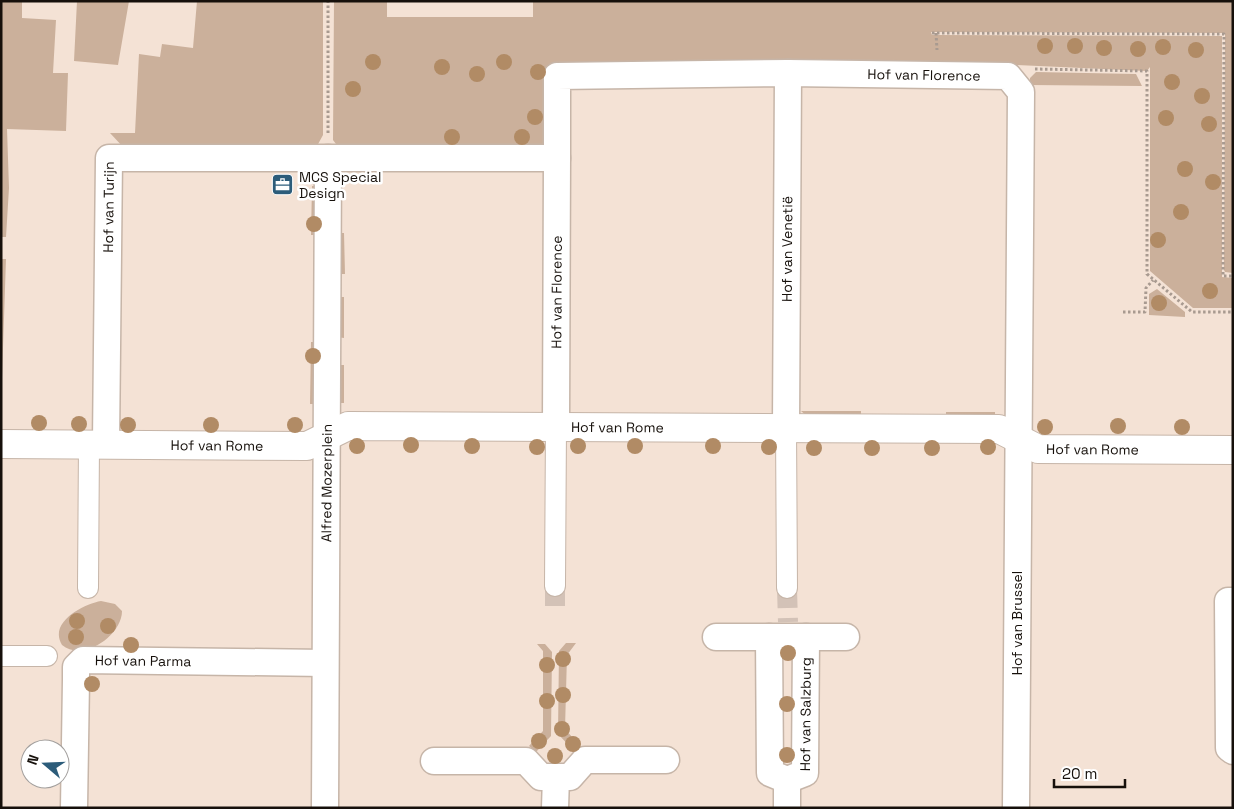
<svg xmlns="http://www.w3.org/2000/svg" width="1234" height="809" font-family="'Space Grotesk',sans-serif">
<style>
.green{fill:#cbb09b}
.lines{fill:none;stroke-linecap:round;stroke-linejoin:round}
.pedestrian-tunnel{stroke:#d3c2b7;stroke-width:20;stroke-dasharray:20 10;stroke-linecap:butt}
.pedestrian-casing{stroke:#c6b5a8;stroke-width:22}
.minor-casing{stroke:#c6b5a8;stroke-width:29}
.tertiary-casing{stroke:#c6b5a8;stroke-width:30}
.path{stroke:#a89a90;stroke-width:3;stroke-dasharray:2.5 2.5;stroke-linecap:butt}
.pedestrian{stroke:#fff;stroke-width:20}
.minor{stroke:#fff;stroke-width:26}
.tertiary{stroke:#fff;stroke-width:28}
.tree{fill:#b18b65}
.labels{text-anchor:middle;dominant-baseline:central;stroke-width:5;stroke-linejoin:round;paint-order:stroke}
.street-label{font-size:14px;fill:#16100b;stroke:#fff}
.poi-label{font-size:14px;fill:#16100b;stroke:#fff;text-anchor:start}
</style>
<rect width="100%" height="100%" fill="#f4e2d5"/>
<path class="green" d="M1 1H22V18L56 20 53 73H68L66 131 7 129 9 188 6 237H1Z
M77 1H129L118 65 74 61Z
M197 1H323V135L317 146 124 148 110 133H135L139 54 160 57 162 44 193 48Z
M334 1H387V17H533V1H1233V273L1225 272 1224 270 1225 33 931 32 932 35 1222 36V277L1233 278V308H1193L1150 271V67L1147 71 1017 65 550 64 548 132 544 143 537 148H339L333 140Z
M1036 72 1136 74 1142 86 1030 85V78Z
M312 186H318V235H311Z
M338 233H344L345 274H338Z
M1 259H6L1 407Z
M1157 289 1185 312V317L1149 315V294Z
M338 297H344V338L337 337Z
M311 342H317L316 404H310Z
M337 365H344V403H337Z
M801 411H861V418L808 417Z
M946 412H995V418H946Z
M101 601 115 604 122 611C122 636 83 662 62 645 48 622 84 604 101 601Z
M566 643H576L567 655 565 729 580 746 575 752 558 734 559 651Z
M537 644H545L552 652 551 736 536 752 529 746 543 731V651Z"/>
<g class="lines">
<path class="pedestrian-tunnel" d="M555 586V609
M787 588 788 622"/>
<defs>
<path id="pedestrian" d="M786 427 787 588
M555 586 556 426
M88 588 89 443
M1 656H47"/>
<g id="minor">
<path id="s1" d="M556 426 557 158"/>
<path id="s2" d="M786 427 788 73"/>
<path id="s3" d="M106 443 109 158H557V76L788 73 1008 76 1021 92 1016 808"/>
<path d="M1233 601H1228L1229 748 1233 751"/>
<path d="M716 637H846"/>
<path d="M769 637 770 773 787 780V808"/>
<path d="M434 761H526L541 777H570L585 760H666"/>
<path id="s4" d="M787 780 805 773 806 637"/>
<path id="s5" d="M74 808 76 680V667L83 660 325 663"/>
<path id="s6" d="M325 808 328 158"/>
<path d="M555 808 556 777"/>
</g>
<g id="tertiary">
<path id="s7" d="M1 444 307 446 348 426 999 429 1038 449 1233 450"/>
</g>
</defs>
<use href="#pedestrian" class="pedestrian-casing"/>
<use href="#minor" class="minor-casing"/>
<use href="#tertiary" class="tertiary-casing"/>
<path class="path" d="M932 33 1224 34 1223 276H1233
M936 33 937 50
M1035 69 1147 71V274L1192 312H1233
M328 133V1
M1123 312H1145L1146 288 1153 280"/>
<use href="#pedestrian" class="pedestrian"/>
<use href="#minor" class="minor"/>
<use href="#tertiary" class="tertiary"/>
</g>
<g class="tree">
<circle cx="1045" cy="46" r="8"/>
<circle cx="1075" cy="46" r="8"/>
<circle cx="1163" cy="47" r="8"/>
<circle cx="1104" cy="48" r="8"/>
<circle cx="1138" cy="49" r="8"/>
<circle cx="1196" cy="50" r="8"/>
<circle cx="373" cy="62" r="8"/>
<circle cx="504" cy="62" r="8"/>
<circle cx="442" cy="67" r="8"/>
<circle cx="538" cy="72" r="8"/>
<circle cx="477" cy="74" r="8"/>
<circle cx="1172" cy="82" r="8"/>
<circle cx="353" cy="89" r="8"/>
<circle cx="1202" cy="96" r="8"/>
<circle cx="535" cy="117" r="8"/>
<circle cx="1166" cy="118" r="8"/>
<circle cx="1209" cy="124" r="8"/>
<circle cx="452" cy="137" r="8"/>
<circle cx="522" cy="137" r="8"/>
<circle cx="1185" cy="169" r="8"/>
<circle cx="1213" cy="182" r="8"/>
<circle cx="1181" cy="212" r="8"/>
<circle cx="314" cy="224" r="8"/>
<circle cx="1158" cy="240" r="8"/>
<circle cx="1210" cy="291" r="8"/>
<circle cx="1159" cy="303" r="8"/>
<circle cx="313" cy="356" r="8"/>
<circle cx="39" cy="423" r="8"/>
<circle cx="79" cy="424" r="8"/>
<circle cx="128" cy="425" r="8"/>
<circle cx="211" cy="425" r="8"/>
<circle cx="295" cy="425" r="8"/>
<circle cx="1118" cy="426" r="8"/>
<circle cx="1045" cy="427" r="8"/>
<circle cx="1182" cy="427" r="8"/>
<circle cx="411" cy="445" r="8"/>
<circle cx="357" cy="446" r="8"/>
<circle cx="472" cy="446" r="8"/>
<circle cx="578" cy="446" r="8"/>
<circle cx="635" cy="446" r="8"/>
<circle cx="713" cy="446" r="8"/>
<circle cx="537" cy="447" r="8"/>
<circle cx="769" cy="447" r="8"/>
<circle cx="988" cy="447" r="8"/>
<circle cx="814" cy="448" r="8"/>
<circle cx="872" cy="448" r="8"/>
<circle cx="932" cy="448" r="8"/>
<circle cx="77" cy="621" r="8"/>
<circle cx="108" cy="626" r="8"/>
<circle cx="76" cy="637" r="8"/>
<circle cx="131" cy="645" r="8"/>
<circle cx="788" cy="653" r="8"/>
<circle cx="563" cy="659" r="8"/>
<circle cx="547" cy="665" r="8"/>
<circle cx="92" cy="684" r="8"/>
<circle cx="563" cy="695" r="8"/>
<circle cx="547" cy="701" r="8"/>
<circle cx="787" cy="704" r="8"/>
<circle cx="562" cy="729" r="8"/>
<circle cx="539" cy="741" r="8"/>
<circle cx="573" cy="744" r="8"/>
<circle cx="787" cy="755" r="8"/>
<circle cx="555" cy="756" r="8"/>
</g>
<defs>
<symbol id="office-square" viewBox="-11 -11 22 22"><rect x="-9" y="-9" width="18" height="18" rx="4" fill="#2c5c7a" stroke="#fff"/><path d="M-6-3h4V-5.5h4V-3h4V5H-6ZM-1-4.5V-3h2v-1.5ZM-6 0V1H6V0Z" fill="#fff"/></symbol>
</defs>
<g fill-rule="evenodd">
<use href="#office-square" x="270" y="172" width="25" height="25"/>
</g>
<g class="labels">
<g class="street-label">
<text stroke="none"><textPath href="#s3" startOffset="1182">Hof van Florence</textPath></text>
<text stroke="none"><textPath href="#s3" startOffset="236">Hof van Turijn</textPath></text>
<text stroke="none"><textPath href="#s2" startOffset="178">Hof van Venetië</textPath></text>
<text stroke="none"><textPath href="#s1" startOffset="134">Hof van Florence</textPath></text>
<text stroke="none"><textPath href="#s7" startOffset="621">Hof van Rome</textPath></text>
<text stroke="none"><textPath href="#s7" startOffset="216">Hof van Rome</textPath></text>
<text stroke="none"><textPath href="#s7" startOffset="1101">Hof van Rome</textPath></text>
<text stroke="none"><textPath href="#s6" startOffset="325">Alfred Mozerplein</textPath></text>
<text transform="translate(1017 623) rotate(-90)">Hof van Brussel</text>
<text stroke="none"><textPath href="#s5" startOffset="211">Hof van Parma</textPath></text>
<text stroke="none"><textPath href="#s4" startOffset="78">Hof van Salzburg</textPath></text>
</g>
<g class="poi-label">
<text x="299" y="177">MCS Special<tspan x="299" dy="16">Design</tspan></text>
</g>
</g>
<rect width="1234" height="809" fill="none" stroke="#16100b" stroke-width="5"/>
<g transform="translate(45 764) rotate(289)"><circle r="24" fill="#ffffff" stroke="#a29f9d"/>
<path d="M0-4L9 19L0 12L-9 19Z" fill="#2c5c7a"/>
<text y="-8" font-size="14" font-weight="bold" text-anchor="middle" fill="#16100b">N</text>
</g>
<path d="M1054 779v8h71v-8" fill="none" stroke="#16100b" stroke-width="2.5"/>
<text x="1062" y="779" font-size="15" fill="#16100b" stroke="#ffffff" stroke-width="4" paint-order="stroke">20 m</text>
</svg>
